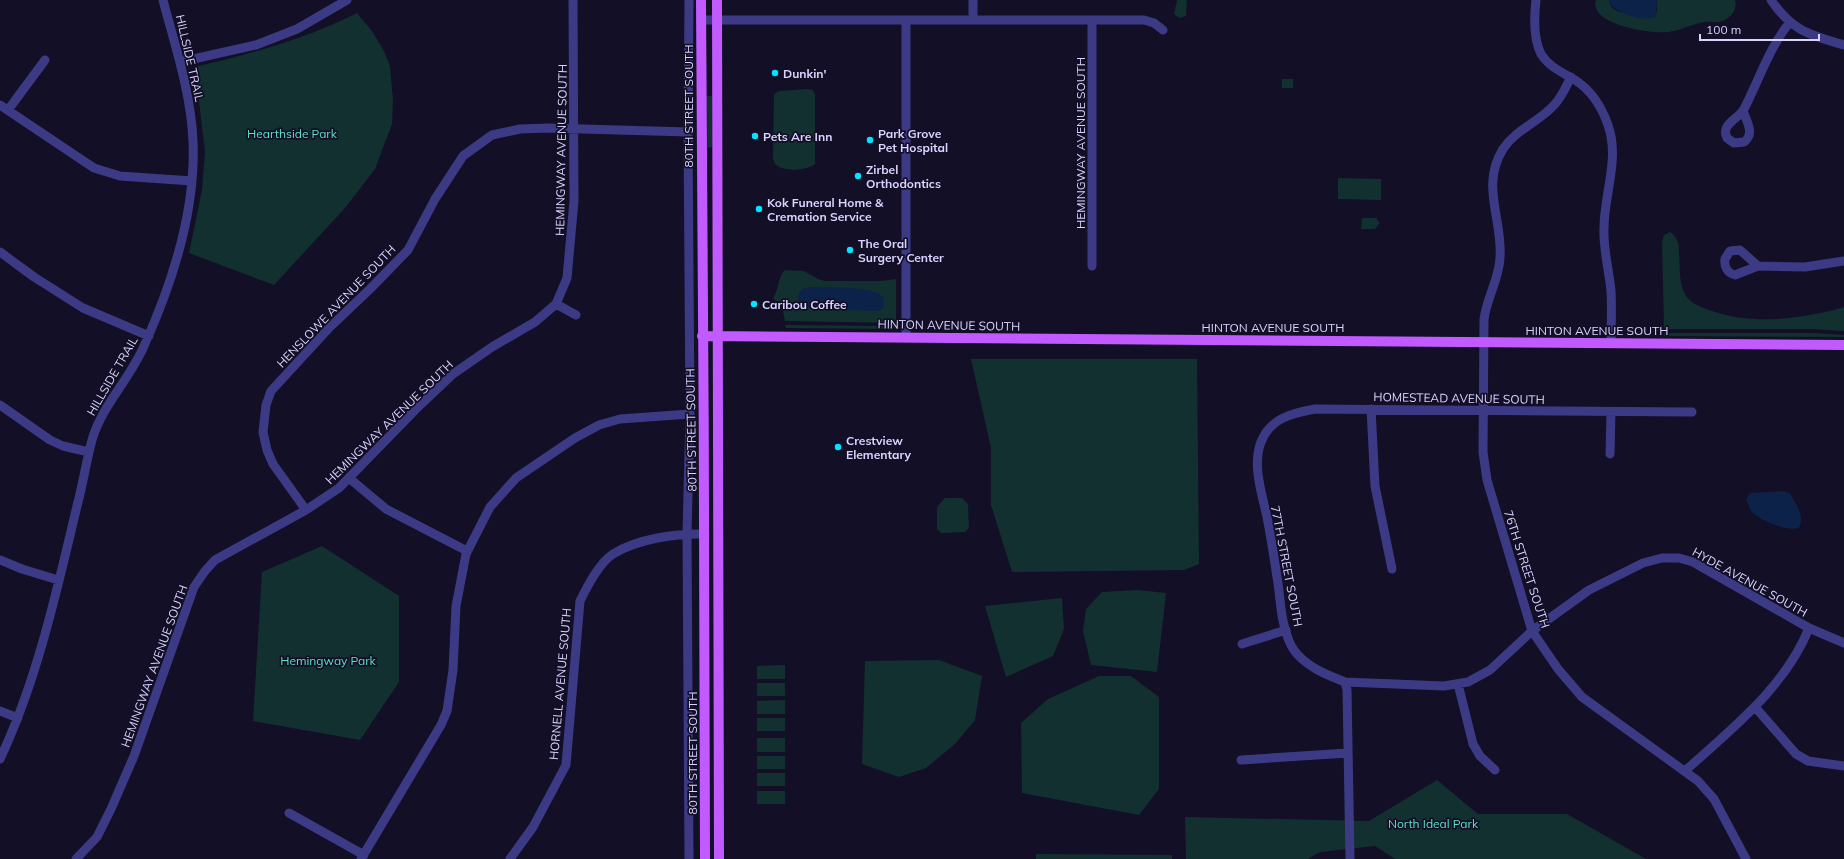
<svg xmlns="http://www.w3.org/2000/svg" width="1844" height="859" font-family="Mulish,sans-serif">
<style>
.green{fill:#12302f}
.water{fill:#0c2248}
.lines{fill:none;stroke-linecap:round;stroke-linejoin:round}
.minor{stroke:#3d3a85;stroke-width:9}
.major{stroke:#c25bff;stroke-width:10}
.poi-dot{fill:#00e5ff;stroke:#130f26;stroke-width:1.5}
.labels{text-anchor:middle;dominant-baseline:central;stroke-width:3.5;stroke-linejoin:round;paint-order:stroke}
.street-label{font-size:12px;fill:#d9d4ff;stroke:#130f26}
.poi-label{font-size:12px;font-weight:bold;fill:#d9d4ff;stroke:#130f26;text-anchor:start}
.park-label{font-size:12px;fill:#5fe0c0;stroke:#130f26}
</style>
<rect width="100%" height="100%" fill="#130f26"/>
<path class="green" d="M1177 0H1187L1186 16 1180 18 1174 14Z
M1596 0H1609C1611 19 1644 13 1657 12V0H1735C1738 10 1730 20 1719 22 1714 23 1709 21 1704 22 1692 24 1681 30 1669 32 1652 34 1588 25 1596 0Z
M357 13 372 31 384 51 390 66 393 100 392 124 375 169 345 208 274 285 189 253 202 190 205 152 195 67C250 54 306 39 357 13Z
M1282 79H1293V88H1282Z
M808 89 813 90 815 95V164C807 171 782 172 775 164L773 158 774 94 779 91Z
M706 96H712V147L707 148Z
M1338 178 1381 179V200L1338 199Z
M1362 218H1377V220L1380 223 1375 229H1361Z
M1670 232 1674 235 1678 242C1681 258 1677 282 1686 296 1692 304 1701 307 1709 310 1751 326 1802 319 1844 307V331L1812 329H1664L1662 242 1664 235Z
M785 270 804 271 818 279 825 281H881L896 279V323L785 321 783 311 773 298C779 289 778 276 785 270Z
M785 325 883 326 897 327 892 329 786 328Z
M1664 333H1812L1844 335V337L1664 336Z
M971 359H1197L1199 564 1184 570 1012 572 991 505V448Z
M945 498H962L968 504 969 528 965 532 941 533 937 529V507Z
M322 546 399 596V682L360 740 253 721 262 572Z
M1137 590 1166 593 1157 672 1091 665 1083 631 1086 609 1102 592Z
M1062 598 1064 629 1053 656 1006 677 985 606Z
M939 660 982 676 975 720 955 744 926 768 899 777 862 764 865 661Z
M785 665V679H757V666Z
M1099 676H1131L1159 697V789L1139 815 1022 793 1021 723 1048 699Z
M757 683H785V696H757Z
M785 700V714H757V701Z
M757 718H785V731H757Z
M757 738H785V752H757Z
M757 756H785V769H757Z
M757 773H785V786H757Z
M1437 780 1478 814H1567L1646 859H1395L1375 846 1320 852 1308 859H1186L1185 817 1369 821Z
M757 791H785V804H757Z
M1036 854 1172 855V859H1036Z"/>
<path class="water" d="M1609 0H1657L1656 16C1647 24 1610 12 1609 0Z
M809 287C823 287 875 286 883 297L884 307 881 310 876 311 803 308C797 303 796 295 802 289Z
M1784 491 1790 493C1796 505 1805 515 1799 528 1788 532 1758 520 1751 511 1749 507 1748 503 1746 499L1750 493Z"/>
<g class="lines">
<path class="minor" d="M973 0V20
M1536 0C1534 17 1533 38 1541 54 1549 67 1562 72 1575 80 1591 90 1602 108 1608 125 1620 159 1604 194 1604 228 1603 249 1609 270 1611 291 1612 308 1611 326 1611 343
M1771 0C1792 31 1810 35 1844 45
M701 20H1144L1154 23 1163 30
M906 20V337
M1092 20V266
M180 62 256 45 297 29 347 0
M1571 77C1565 89 1559 102 1549 110 1534 124 1515 131 1503 149 1480 186 1503 219 1500 258 1499 280 1486 299 1484 320L1483 452 1487 480 1532 631 1558 669 1582 697 1698 781 1714 799 1746 859
M0 105 94 168 120 176 192 181
M8 110 45 60
M1743 111C1747 122 1755 134 1744 142L1734 143 1727 138C1720 124 1739 119 1744 109 1759 80 1769 48 1790 22
M0 252 34 277 83 308 149 336
M1758 266 1740 250 1730 251 1725 259C1724 266 1727 273 1735 275L1758 266 1805 267 1844 261
M556 304 576 315
M0 405 50 440 63 446 89 452
M1371 409 1375 486 1392 569
M1610 454 1611 412
M349 478 386 509 467 551
M306 510 273 464 267 450 263 432 266 405 271 391 330 327 370 289 408 250 435 199 463 156 492 135 520 129 548 128 688 132
M0 560 22 569 58 580
M1242 644 1286 630
M1345 682 1444 686 1468 682 1490 670 1532 631 1589 590 1643 563 1662 558H1679L1693 562 1809 628 1844 643
M1458 684 1473 744 1480 756 1495 770
M1755 707 1796 754 1808 761 1844 766
M0 711 18 718
M0 759C37 681 57 590 77 506 83 484 86 462 92 440 102 405 130 379 144 346 172 284 196 209 193 141 191 93 175 46 163 0
M1241 760 1348 753
M1685 771C1731 729 1785 688 1809 628
M289 813 364 855
M76 859 97 837 111 809 134 756 194 587 205 571 215 560 306 510 339 488 416 409 453 374 492 347 535 322 556 304 567 278 574 201 573 0
M361 859 441 725 447 711 453 670 456 606 466 554 490 507 516 478 575 438 599 425 620 419 690 414
M510 859 533 827 566 765 580 601C587 587 599 563 613 554 637 539 677 533 705 534
M689 859 687 533 690 414 688 132 689 0
M1350 859 1347 690 1345 682C1328 675 1311 669 1298 655 1290 647 1287 636 1284 625 1280 610 1280 593 1277 577 1274 557 1271 537 1267 517 1262 494 1252 465 1261 442 1270 418 1293 413 1315 409L1692 412"/>
<path class="major" d="M701 0C703 286 705 573 705 859
M717 0 719 859
M702 336 1844 345"/>
</g>
<g class="poi-dot">
<circle cx="775" cy="73" r="4"/>
<circle cx="755" cy="136" r="4"/>
<circle cx="870" cy="140" r="4"/>
<circle cx="858" cy="176" r="4"/>
<circle cx="759" cy="209" r="4"/>
<circle cx="850" cy="250" r="4"/>
<circle cx="754" cy="304" r="4"/>
<circle cx="838" cy="447" r="4"/>
</g>
<g class="labels">
<g class="street-label">
<text transform="translate(190 58) rotate(77)">HILLSIDE TRAIL</text>
<text transform="translate(688 106) rotate(-90)">80TH STREET SOUTH</text>
<text transform="translate(1080 143) rotate(-90)">HEMINGWAY AVENUE SOUTH</text>
<text transform="translate(561 150) rotate(-89)">HEMINGWAY AVENUE SOUTH</text>
<text transform="translate(336 306) rotate(-46)">HENSLOWE AVENUE SOUTH</text>
<text transform="translate(949 325) rotate(1)">HINTON AVENUE SOUTH</text>
<text x="1273" y="327">HINTON AVENUE SOUTH</text>
<text x="1597" y="330">HINTON AVENUE SOUTH</text>
<text transform="translate(112 376) rotate(-60)">HILLSIDE TRAIL</text>
<text transform="translate(1459 398) rotate(1)">HOMESTEAD AVENUE SOUTH</text>
<text transform="translate(389 422) rotate(-44)">HEMINGWAY AVENUE SOUTH</text>
<text transform="translate(691 430) rotate(-91)">80TH STREET SOUTH</text>
<text transform="translate(1287 566) rotate(79)">77TH STREET SOUTH</text>
<text transform="translate(1527 569) rotate(72)">76TH STREET SOUTH</text>
<text transform="translate(1750 582) rotate(29)">HYDE AVENUE SOUTH</text>
<text transform="translate(154 666) rotate(-70)">HEMINGWAY AVENUE SOUTH</text>
<text transform="translate(560 684) rotate(-85)">HORNELL AVENUE SOUTH</text>
<text transform="translate(692 753) rotate(-90)">80TH STREET SOUTH</text>
</g>
<g class="poi-label">
<text x="783" y="73">Dunkin'</text>
<text x="878" y="133">Park Grove<tspan x="878" dy="14">Pet Hospital</tspan></text>
<text x="763" y="136">Pets Are Inn</text>
<text x="866" y="169">Zirbel<tspan x="866" dy="14">Orthodontics</tspan></text>
<text x="767" y="202">Kok Funeral Home &amp;<tspan x="767" dy="14">Cremation Service</tspan></text>
<text x="858" y="243">The Oral<tspan x="858" dy="14">Surgery Center</tspan></text>
<text x="762" y="304">Caribou Coffee</text>
<text x="846" y="440">Crestview<tspan x="846" dy="14">Elementary</tspan></text>
</g>
<g class="park-label">
<text x="292" y="133">Hearthside Park</text>
<text x="328" y="660">Hemingway Park</text>
<text x="1433" y="823">North Ideal Park</text>
</g>
</g>
<path d="M1700 34v6h119v-6" fill="none" stroke="#d9d4ff" stroke-width="2"/>
<text x="1706" y="34" font-size="12" fill="#d9d4ff" stroke="#130f26" stroke-width="3" paint-order="stroke">100 m</text>
</svg>
